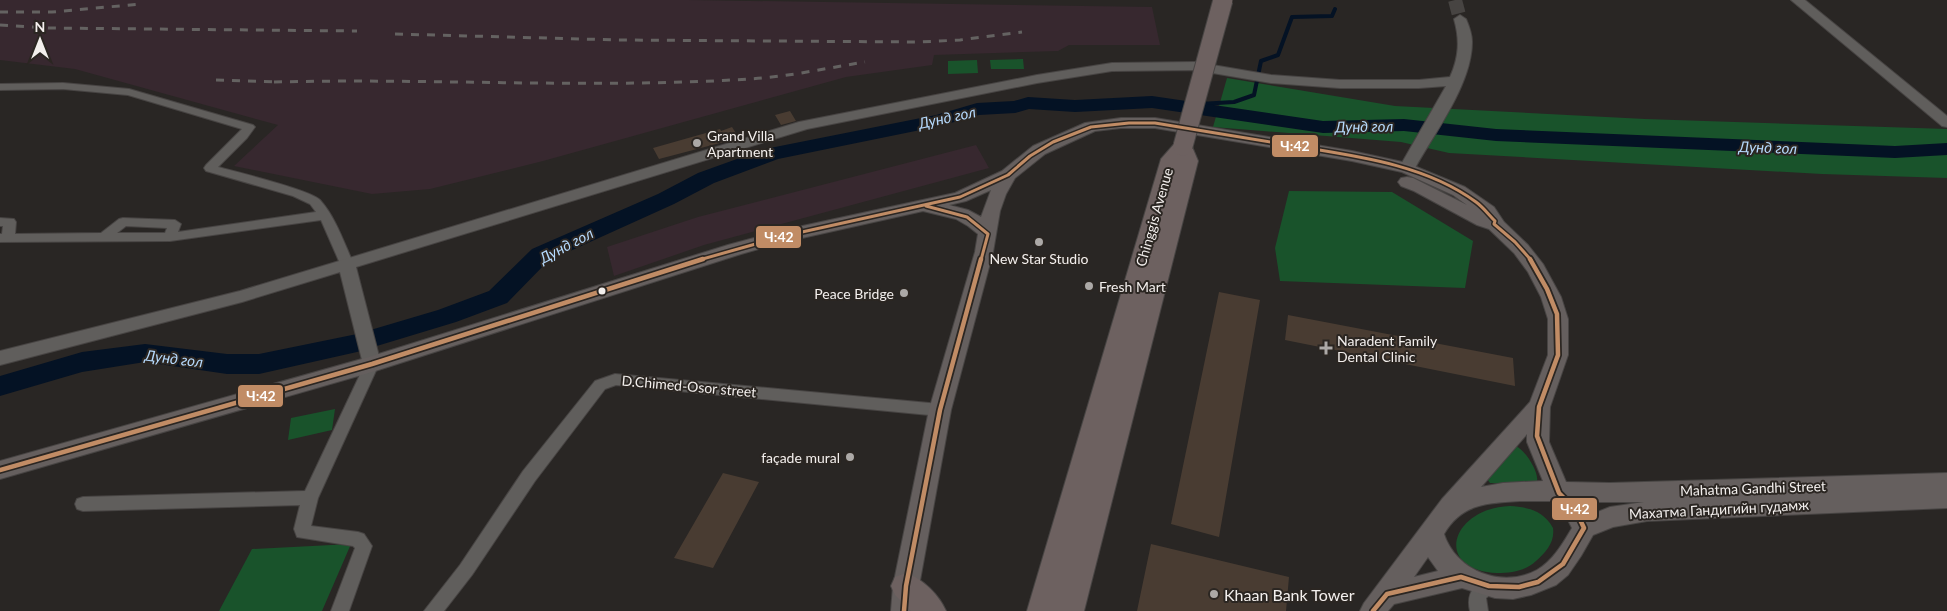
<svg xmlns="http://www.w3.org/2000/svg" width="1947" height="611" font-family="Lato,sans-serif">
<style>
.industrial{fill:#37282f}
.green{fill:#19532b}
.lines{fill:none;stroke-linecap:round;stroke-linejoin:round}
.stream{stroke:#041224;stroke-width:4}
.river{fill:#041224;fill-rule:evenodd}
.building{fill:#493c32}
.tertiary-tunnel{stroke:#474442;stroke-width:14;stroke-dasharray:14 8;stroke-linecap:butt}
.minor-casing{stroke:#474443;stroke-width:2}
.tertiary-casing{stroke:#474443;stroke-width:2}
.secondary-casing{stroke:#474443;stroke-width:2}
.trunk-casing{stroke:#474443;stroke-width:2}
.minor{fill:#605e5c;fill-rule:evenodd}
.tertiary{fill:#605e5c;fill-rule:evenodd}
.secondary{fill:#655f5e;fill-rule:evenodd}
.trunk{fill:#6d6160;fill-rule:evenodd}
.rail{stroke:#646261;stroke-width:3;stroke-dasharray:8 8;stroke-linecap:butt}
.trunk-bridge-casing{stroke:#474443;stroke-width:21;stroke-linecap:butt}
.trunk-bridge{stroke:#6d6160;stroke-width:19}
.bus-1-far1-casing{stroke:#2b2622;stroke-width:6}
.bus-1-casing{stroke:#2b2622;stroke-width:8}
.bus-1-far1{stroke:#c18c65;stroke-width:3}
.bus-1{stroke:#c18c65;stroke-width:4.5}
.poi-dot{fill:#aca9a7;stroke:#2b2622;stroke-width:2}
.bus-dot{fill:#f3efed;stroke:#2b2622;stroke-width:2}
.labels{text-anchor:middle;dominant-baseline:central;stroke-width:4;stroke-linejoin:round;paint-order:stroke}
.poi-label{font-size:14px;fill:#f3efed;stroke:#2b2622;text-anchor:start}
.street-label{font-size:14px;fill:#f3efed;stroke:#2b2622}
.water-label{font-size:15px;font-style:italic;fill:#b5d9fc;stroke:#2b2622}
.near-poi-label{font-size:16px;fill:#f3efed;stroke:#2b2622;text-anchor:start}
.line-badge{stroke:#2b2622;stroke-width:2}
.badge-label{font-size:14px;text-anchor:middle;font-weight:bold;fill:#fff}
</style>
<rect width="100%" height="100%" fill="#292624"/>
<path class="industrial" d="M0 0H689L1152 7 1160 45H1069L1058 51 934 55 932 65 846 77 543 161 430 189 372 194 234 166 278 125 75 69 0 60Z
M976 145 989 168 704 245 614 276 607 247 698 217Z"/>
<path class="green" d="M1023 59 1024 69H991L990 60Z
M977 60 978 73 948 74V61Z
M1227 78 1395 106 1645 119 1947 129V178L1822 174 1449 153 1401 142 1213 127Z
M1289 191 1392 192 1473 241 1465 288 1280 281 1275 248Z
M335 409 332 430 288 440 291 418Z
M1516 446C1525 450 1539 472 1537 481L1530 484 1490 483 1487 479Z
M1510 506C1528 507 1544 511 1553 528 1555 542 1546 552 1536 561 1525 571 1512 573 1497 573 1432 570 1451 508 1510 506Z
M351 544 322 611H219L252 549Z"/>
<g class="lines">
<path class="stream" d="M1200 104 1234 102 1254 95 1261 61 1278 55 1292 17 1332 16 1335 9
M1170 105 1190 104"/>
<path class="river" d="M1152 96 1323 121 1404 119 1496 129 1895 146 1947 143V155L1895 158 1496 141 1404 131 1323 133 1152 108 1075 112 1029 109 1015 113 979 115 940 126 778 159 714 183 674 204 548 261 507 303 456 322 357 352 259 374H227L145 362 82 372 0 396V376L82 352 145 344 227 354H259L357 334 438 310 489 291 532 249 658 194 698 173 765 149 936 115 977 103 1014 101 1028 97 1075 100Z"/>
</g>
<path class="building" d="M790 111 796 121 781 125 775 115Z
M732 127 739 138 659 159 653 148 720 129 721 131Z
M1219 292 1260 300 1219 537 1171 524Z
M1288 315 1513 358 1515 386 1285 340Z
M723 473 759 482 713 568 674 558Z
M1151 544 1289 577 1286 611H1137Z"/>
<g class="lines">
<path class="tertiary-tunnel" d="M1455 0 1460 19"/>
<defs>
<path id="minor" d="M63 83 129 89 253 125 255 127 247 138 218 167C237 172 311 190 320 200 336 218 344 243 354 265L352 268H342L321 220 170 241 0 242V234H2L3 226H0V218L14 219 16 222 15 234 101 233 119 219 123 218 175 220 181 224 178 232 316 212 310 204 293 196 206 171 204 168 206 165 242 129 128 95 63 89 0 90V84ZM126 226 167 228 165 233H117Z
M372 359 377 360 379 364 318 498 311 526 358 532 364 534 372 546 349 611H331L355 548 353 546 297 537 294 529 300 505 83 511 77 509 75 504 77 499 83 497 305 491 365 364 367 360Z
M615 374 940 404 945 406 948 410 945 414 940 416 616 385 605 389 535 481 472 575 444 611H424L460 565 523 471 595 381Z
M1489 578 1495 581 1498 586 1495 591 1486 598 1488 611H1470C1466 594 1473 584 1489 578Z"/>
<path id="tertiary" d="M1791 0H1805L1947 116V127L1942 126Z
M1460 15 1466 19C1469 26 1472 34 1472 42 1472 84 1435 132 1415 168L1412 171H1402L1399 168 1446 86 1419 88H1340L1271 83 1195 70 1112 71 1037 83 807 129 356 267 381 364 379 369 372 371 365 369 363 364 340 272 242 302 0 365V351L240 291 799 122 1037 75 1112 63 1195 62 1271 75 1340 80H1419L1450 77C1459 57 1460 40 1454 19Z"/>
<path id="secondary" d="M1121 118H1155L1352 151 1407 163 1465 187 1494 207 1504 222 1528 245 1543 264 1561 297 1568 319V355L1550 407 1549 442 1566 482 1610 483 1947 473V508L1647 521 1613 527 1593 535 1581 556 1568 575 1556 585 1531 595 1513 599 1495 598 1462 588 1394 604 1388 611H1360L1364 603 1442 499 1530 402 1548 355V319L1541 297 1528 272 1514 253 1489 229 1477 225 1414 191 1401 186 1398 182 1401 178 1407 177 1413 178 1467 205 1453 195 1402 172 1352 161 1155 128H1121L1095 131 1045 154 1015 178 1006 194 1000 211 993 252 951 410 919 586 917 611H891L893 586 929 410 975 252 978 234 968 226 956 219 923 211 784 242 741 254 372 372 0 479V461L369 357 728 245 784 230 955 193 1002 171 1033 146 1085 123ZM991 190 981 217 968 210 949 205 966 201ZM1527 434V442L1543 481 1503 483 1481 487ZM1520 501H1552L1566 516 1572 528C1563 543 1553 561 1537 570 1502 589 1456 571 1444 534 1462 503 1488 503 1520 501ZM1584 502H1644L1610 507 1590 515ZM1428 557 1438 571 1414 577Z"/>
<path id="trunk" d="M1183 140 1190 142 1198 161 1084 611H1027L1161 159 1176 142Z
M906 573C923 579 939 595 946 611H911L895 595 891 586 895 577Z"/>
</defs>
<use href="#minor" class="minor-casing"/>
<use href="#tertiary" class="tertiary-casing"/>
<use href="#secondary" class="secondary-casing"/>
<use href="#trunk" class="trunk-casing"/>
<use href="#minor" class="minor"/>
<use href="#tertiary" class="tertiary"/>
<use href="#secondary" class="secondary"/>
<use href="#trunk" class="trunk"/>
<path class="rail" d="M0 12H52L141 4
M0 25 49 28 357 31
M395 34 619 40 918 42 960 40 1022 32
M216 80 280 82
M274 82C432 78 591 89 749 79 787 77 827 68 865 62"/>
<defs>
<path id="trunk-bridge" d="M1183 146 1223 0"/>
</defs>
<use href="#trunk-bridge" class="trunk-bridge-casing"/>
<use href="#trunk-bridge" class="trunk-bridge"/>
<defs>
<path id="bus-1-far1" d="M926 206 967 217 988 234 981 260
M699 260 784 236 960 197 1008 175 1030 156 1053 142 1091 127 1129 123H1155C1197 130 1240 137 1282 144 1347 155 1422 162 1476 202 1483 207 1489 215 1495 221L1494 224 1515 242 1531 260"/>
<path id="bus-1" d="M0 470 372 364 703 259
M904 611 906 586 940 410 981 259
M1373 611 1387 594 1461 577 1489 586 1519 587 1538 582 1563 564 1584 528 1575 509 1559 493 1537 436 1539 407 1558 355 1557 314 1547 289 1530 259"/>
</defs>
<use href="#bus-1-far1" class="bus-1-far1-casing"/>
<use href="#bus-1" class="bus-1-casing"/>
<use href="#bus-1-far1" class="bus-1-far1"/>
<use href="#bus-1" class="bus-1"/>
</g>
<g class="poi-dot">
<circle cx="697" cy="143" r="5"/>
<circle cx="1039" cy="242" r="5"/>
<circle cx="1089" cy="286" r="5"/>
<circle cx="904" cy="293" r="5"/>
<path d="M1323.5 340.5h5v5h5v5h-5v5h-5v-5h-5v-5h5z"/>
<circle cx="850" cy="457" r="5"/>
<circle cx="1214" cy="594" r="5"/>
</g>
<circle class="bus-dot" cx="602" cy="291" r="4.5"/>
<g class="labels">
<g class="poi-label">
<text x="707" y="135">Grand Villa<tspan x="707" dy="16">Apartment</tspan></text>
<text x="1039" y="258" text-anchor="middle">New Star Studio</text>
<text x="1099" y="286">Fresh Mart</text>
<text x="894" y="293" text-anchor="end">Peace Bridge</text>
<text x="1337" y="340">Naradent Family<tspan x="1337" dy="16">Dental Clinic</tspan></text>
<text x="840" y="457" text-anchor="end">façade mural</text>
</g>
<g class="street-label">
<text transform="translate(1154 217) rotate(-74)">Chinggis Avenue</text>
<text transform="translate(689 386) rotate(5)">D.Chimed-Osor street</text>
<text transform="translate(1753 488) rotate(-2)">Mahatma Gandhi Street</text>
<text transform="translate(1719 509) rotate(-3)">Махатма Гандигийн гудамж</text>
</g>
<g class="water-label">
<text transform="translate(947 117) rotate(-12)">Дунд гол</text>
<text transform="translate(1364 126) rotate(-1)">Дунд гол</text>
<text transform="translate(1768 147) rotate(2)">Дунд гол</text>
<text transform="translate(566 245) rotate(-28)">Дунд гол</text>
<text transform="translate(174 358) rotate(7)">Дунд гол</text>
</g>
<g class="near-poi-label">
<text x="1224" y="594">Khaan Bank Tower</text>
</g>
</g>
<g class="line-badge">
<rect x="1271" y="134" width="48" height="24" rx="5" fill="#c18c65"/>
<rect x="755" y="225" width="47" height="24" rx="5" fill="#c18c65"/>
<rect x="237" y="384" width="47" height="24" rx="5" fill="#c18c65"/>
<rect x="1551" y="497" width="47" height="24" rx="5" fill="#c18c65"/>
</g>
<g class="badge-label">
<text x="1295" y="151">Ч:42</text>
<text x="779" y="242">Ч:42</text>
<text x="261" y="401">Ч:42</text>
<text x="1575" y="514">Ч:42</text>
</g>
<g transform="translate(40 40)" stroke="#2b2622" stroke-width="4" paint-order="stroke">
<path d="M0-4L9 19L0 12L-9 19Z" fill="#f3efed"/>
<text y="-8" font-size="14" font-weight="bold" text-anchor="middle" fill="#f3efed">N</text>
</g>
</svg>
